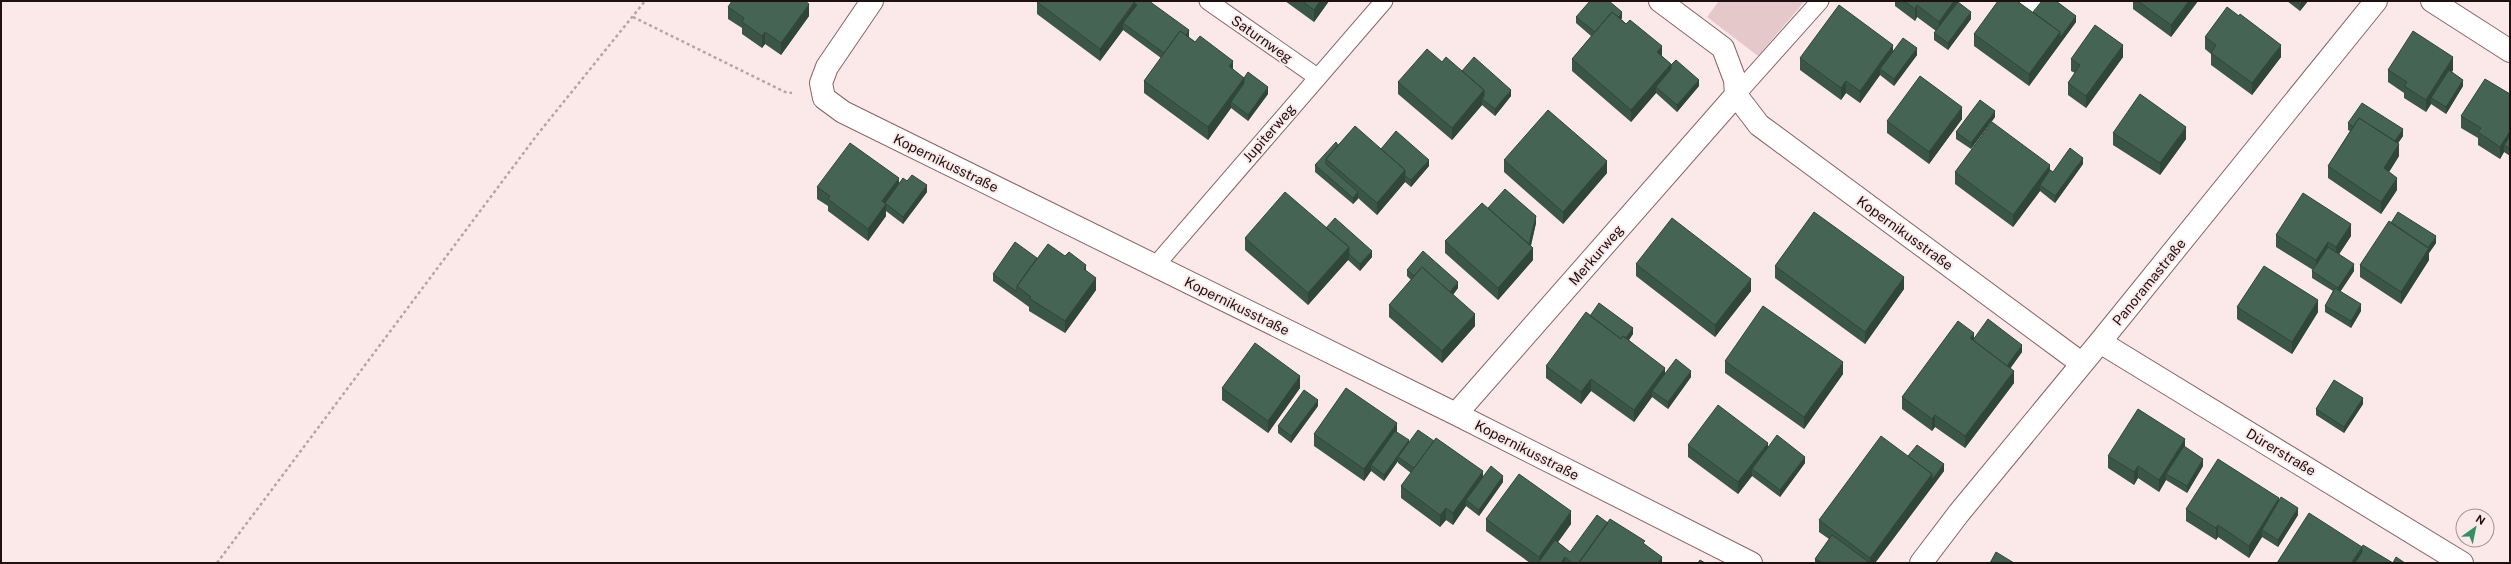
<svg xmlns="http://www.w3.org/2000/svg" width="2511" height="564" font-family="'Public Sans',sans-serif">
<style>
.green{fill:#e5c9ca}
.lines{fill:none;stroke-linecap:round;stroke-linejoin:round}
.lane-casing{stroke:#896366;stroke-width:19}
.street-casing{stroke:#896366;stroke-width:24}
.path{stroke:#b5a4a4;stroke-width:2.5;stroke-dasharray:3 3;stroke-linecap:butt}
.lane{stroke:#fff;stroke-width:17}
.street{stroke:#fff;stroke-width:22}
.wall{fill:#3b5647}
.shaded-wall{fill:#30463a}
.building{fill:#456453;stroke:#30463a}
.labels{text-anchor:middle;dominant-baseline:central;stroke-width:4;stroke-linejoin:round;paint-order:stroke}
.street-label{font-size:14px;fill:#1f1011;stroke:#fbe9e9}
</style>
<rect width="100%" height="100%" fill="#fbe9e9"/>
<path class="green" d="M1719 1H1805L1758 56 1707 17Z"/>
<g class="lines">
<defs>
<path id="lane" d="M1208 1 1317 77
M2028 1 2038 9
M1736 95 1820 1
M1155 266 1384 1"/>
<path id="street" d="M872 1 827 67 821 83 824 98 843 112 1456 414 1751 563
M1660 1 1723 48 1735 80 1736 95 1759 125 2081 363
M2432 1 2510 51
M2100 342 2462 563
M1456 414 1736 95
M1921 563 1959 513 2100 342 2376 1"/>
</defs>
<use href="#lane" class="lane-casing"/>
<use href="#street" class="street-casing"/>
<path class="path" d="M633 17 785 92 792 93
M217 563 537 135 645 1"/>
<use href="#lane" class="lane"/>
<use href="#street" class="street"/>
</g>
<path class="wall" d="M1285 1H1329L1314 22Z
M1895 1H1958V2L1971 19 1948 50 1934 40V33L1936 31 1917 17 1915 21 1895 6Z
M2133 1H2198L2171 37 2133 9Z
M2287 1H2308L2300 11Z
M1037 2 1189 37 1244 78 1268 94 1248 121 1231 108 1208 140 1144 93V81L1161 58 1123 30 1100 61 1037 14Z
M728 7 809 16 781 55 765 44 762 48 742 34V28L728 19Z
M2033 12 2076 22 2029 86 1974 46V34Z
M1576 17 1622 18 1621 19 1662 56 1671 65 1699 86 1677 112 1656 93 1631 122 1572 71V59L1591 36 1576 23Z
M2205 37 2281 57 2252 95 2211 65V54L2205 49Z
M1893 51 1917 55 1894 86 1880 75 1860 103 1846 93 1841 100 1800 70V58Z
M2123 57 2086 108 2068 95V83L2075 73 2071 71V59Z
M1442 62 1462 71 1511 96 1495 116 1482 105 1452 140 1398 94V82Z
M2388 70H2453L2452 72 2463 86 2446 114 2431 104 2426 112 2404 98V93L2388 82Z
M2510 94V156L2504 152 2500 159 2478 145V138L2461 128V116Z
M1995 117 1971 149 1956 139V132Z
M1962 119 1929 164 1887 133V121Z
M2348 123 2403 136 2398 143 2399 156 2389 172 2397 190 2381 214 2328 178V166L2350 131 2348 130Z
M2113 133 2186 139 2160 175 2113 145Z
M1338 145 1381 149 1429 166 1411 187 1405 182 1377 215 1358 198 1353 204 1315 172V165Z
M1504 160 1607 173 1563 224 1504 172Z
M2083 164 2055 203 2040 191 2013 227 1955 184V172L2050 170 2053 172Z
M907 181 927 192 903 224 886 211V216L868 241 828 211V206L817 199V187L899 184Z
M1488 208 1536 223 1531 246 1533 260 1498 300 1445 253V241Z
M2391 223 2436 243 2429 253V260L2401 304 2360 277V265Z
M1326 228 1372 257 1360 271 1348 260 1308 305 1245 250V238Z
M2276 235 2351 236 2339 254 2354 271 2340 292 2361 311 2351 328 2325 312V306L2333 291 2312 278V271L2313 270 2276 247Z
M1037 258 1086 271 1096 290 1065 333 1029 311V307L993 281V274Z
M1636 264 1751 291 1715 337 1636 276Z
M1775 266 1904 289 1865 344 1775 278Z
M1407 270 1458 288 1453 295 1475 326 1442 363 1389 317V305L1411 280 1407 276Z
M2237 307 2318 312 2292 354 2237 319Z
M1590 316 1633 334 1629 340 1665 373 1691 377 1668 409 1652 397 1634 422 1591 391 1581 404 1546 378V366Z
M1974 338 2022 352 2010 368 2014 383 1965 448 1935 427 1932 431 1902 409V397Z
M1725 361 1843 374 1804 429 1725 373Z
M1222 388H1300L1268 433 1222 400Z
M2363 404 2344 433 2316 415V409Z
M1318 406 1291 443 1278 433V426Z
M1397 432 1409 443 1483 477 1503 482 1479 516 1466 506 1453 525 1446 520 1440 527 1401 498V486L1411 473 1398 463V461L1384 481 1371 471 1364 481 1314 446V434Z
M1688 445 1805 463 1780 497 1752 476 1738 494 1688 457Z
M2185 447 2203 466 2187 493 2166 480 2159 492 2138 478 2134 485 2108 468V456Z
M1908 456 1944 471 1875 563H1815V559L1829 539 1819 532V520Z
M2279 501 2298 515 2278 547 2262 537 2249 558 2218 537 2216 540 2186 521V509Z
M1486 519 1571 524 1558 542 1570 552 1608 523 1645 545 1663 563H1530L1486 531Z"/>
<path class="shaded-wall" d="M1135 1H1137V11L1123 23V30L1100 61V49Z
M1320 1H1329L1314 22V10Z
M1954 1H1958V9L1939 34V22Z
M2189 1H2198L2171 37V25Z
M2303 1H2308L2300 11V4Z
M809 4V16L781 55V43Z
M1917 5V17L1915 21V9Z
M1622 12V18L1614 26V20Z
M1971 12V19L1948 50V43Z
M2076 16V22L2029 86V74L2060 32Z
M1189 30V37L1183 45V39Z
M765 32V44L762 48V36Z
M1893 45V57L1880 69V75L1860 103V91Z
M2123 45V57L2086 108V96Z
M2281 45V57L2252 95V83Z
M1662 46V59L1657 52Z
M1917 48V55L1894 86V79Z
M2453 57V70L2434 100 2431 98V104L2426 112V100Z
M1233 61V73L1229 66Z
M1671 64V76L1656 87V93L1631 122V110Z
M1244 78V90L1231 102V108L1208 140V127Z
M1699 80V86L1677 112V105Z
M2463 80V86L2446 114V107Z
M1846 81V93L1841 100V88Z
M1268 87V94L1248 121V115Z
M1484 90V101L1482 99V105L1452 140V128Z
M1511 90V96L1495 116V109Z
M1962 107V119L1929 164V152Z
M1995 111V117L1971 149V143Z
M2186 127V139L2160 175V163Z
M2403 129V136L2392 152V145Z
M2510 131V143L2504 145V152L2500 159V147Z
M2399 144V156L2384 180V168Z
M2083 158V164L2055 203V196Z
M1429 160V166L1411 187V180Z
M1607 161V173L1563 224V212Z
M2050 165V177L2040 185V191L2013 227V215Z
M1405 170V182L1377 215V203Z
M899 178V191L886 205V216L868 241V229L882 201Z
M2397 178V190L2381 214V202Z
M927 185V192L903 224V217Z
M1358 192V199L1353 204V198Z
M1536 216V223L1529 252 1533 248V260L1498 300V288L1528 249Z
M2351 224V236L2336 259V247Z
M2436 236V243L2429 253V260L2401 304V292Z
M2328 242V254L2316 272V260Z
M1349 247V259L1308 305V293Z
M1372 251V257L1360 271V264Z
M2354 264V271L2338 295V288Z
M1086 265V277L1084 269Z
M1904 277V289L1865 344V332Z
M1096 278V290L1065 333V321Z
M1751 279V291L1715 337V325Z
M1458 282V288L1447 302V295Z
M2318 300V312L2292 354V342Z
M2361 304V311L2351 328V321Z
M1475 314V326L1442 363V351Z
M1633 328V334L1621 351V344Z
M1974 333V345L1970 338Z
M2022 345V352L2005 376V369Z
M1843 362V374L1804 429V417Z
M1665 368V380L1652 391V397L1634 422V410Z
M1691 371V377L1668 409V402Z
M2014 371V383L1965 448V436Z
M1300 376V388L1268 433V421Z
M1591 379V391L1581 404V392Z
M2363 398V404L2344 433V427Z
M1318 400V406L1291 443V436Z
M1935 415V427L1932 431V419Z
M1397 423V435L1371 465V471L1364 481V469Z
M2185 439V451L2166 474V480L2159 492V480Z
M1409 440V447L1398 457V461L1384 481V475Z
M1768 443V455L1752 469V476L1738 494V482Z
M1805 457V463L1780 497V490Z
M2203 459V466L2187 493V486Z
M1944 464V471L1875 563H1870V558L1932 474Z
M2138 466V478L2134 485V472Z
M1483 471V483L1466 500V506L1453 525V513Z
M1503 476V482L1479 516V510Z
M2279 498V511L2262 530V537L2249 558V546Z
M1446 508V520L1440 527V515Z
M2298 508V515L2278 547V540Z
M1571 511V524L1543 563H1539V557Z
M2218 525V537L2216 540V528Z
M2362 547V559L2359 563H2351Z
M1565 557V563H1561Z
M1662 557V563H1658Z"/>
<path class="building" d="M732 1H805L809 4 781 43 765 32 762 36 742 22 744 18 728 7Z
M1038 1H1135L1100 49 1037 2Z
M1135 1H1149L1189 30 1186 35 1180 31 1164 53 1123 23 1137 5 1134 3Z
M1302 1H1320L1314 10Z
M1590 1H1609L1622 12 1617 16 1612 12 1595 32 1576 17Z
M1904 1H1954L1939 22 1917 5 1915 9Z
M1998 1H2017L2060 32 2029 74 1974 34Z
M2042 1H2056L2076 16 2060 38V32L2033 12Z
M2138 1H2189L2171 25Z
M2296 1H2303L2300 4Z
M1958 2 1971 12 1948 43 1934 33Z
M1839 5 1893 45 1860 91 1846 81 1841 88 1800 58Z
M2227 7 2239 16 2240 14 2281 45 2252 83 2211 53 2216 45 2205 37Z
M1612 12 1626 24 1630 20 1662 46 1657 52 1671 64 1631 110 1572 59Z
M2095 25 2123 45 2086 96 2068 83 2080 65 2071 59Z
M1180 31 1195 42 1200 36 1233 61 1229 66 1244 78 1208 127 1144 81Z
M2413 31 2453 57 2426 100 2404 86 2407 82 2388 70Z
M1903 38 1917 48 1894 79 1880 69Z
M1427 49 1442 62 1446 57 1484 90 1452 128 1398 82Z
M1474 57 1511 90 1495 109 1482 99 1484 96V90L1462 71Z
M1676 60 1699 80 1677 105 1656 87 1671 69V65Z
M2449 70 2463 80 2446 107 2431 98Z
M1248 72 1268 87 1248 115 1231 102 1244 83V78Z
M1920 76 1962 107 1929 152 1887 121Z
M2485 79 2510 94V131L2500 147 2478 132 2481 128 2461 116Z
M2140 94 2186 127 2160 163 2113 133Z
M1980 100 1995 111 1971 143 1956 132Z
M2362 103 2403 129 2395 141 2359 118 2353 127 2348 123Z
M1548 110 1607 161 1563 212 1504 160Z
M2359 118 2399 144 2384 168 2397 178 2381 202 2328 166Z
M1992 122 2050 165 2013 215 1955 172Z
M1355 126 1405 170 1377 203 1326 159Z
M1396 131 1429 160 1411 180 1405 176V170L1381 149Z
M2510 136V149L2504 145Z
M1336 142 1338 145 1326 159V164L1358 192 1353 198 1315 165Z
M850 143 899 178 882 201 886 204 868 229 828 199 830 196 817 187Z
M2070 148 2083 158 2055 196 2040 185 2050 170 2053 172Z
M912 175 927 185 903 217 885 203 903 178 907 181Z
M1505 189 1536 216 1529 244 1488 208Z
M1285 192 1349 247 1308 293 1245 238Z
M2303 193 2351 224 2336 247 2328 242 2316 260 2276 235Z
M1482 203 1533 248 1498 288 1445 241Z
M1814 212 1904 277 1865 332 1775 266Z
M2398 212 2436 236 2428 248 2391 223Z
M1335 218 1372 251 1360 264 1349 254V247L1326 228Z
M1672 218 1751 279 1715 325 1636 264Z
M2389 221 2429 248 2401 292 2360 265Z
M1015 242 1037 258 1017 286V292L993 274Z
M1048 244 1065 256 1069 252 1086 265 1084 269 1096 278 1065 321 1029 298 1031 297 1017 286Z
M2328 247 2354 264 2338 288 2312 271Z
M1423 251 1458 282 1450 292 1422 267 1414 276 1407 270Z
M2264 266 2318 300 2292 342 2237 307Z
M1422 267 1475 314 1442 351 1389 305Z
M2335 288 2361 304 2351 321 2325 306Z
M1599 303 1633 328 1626 338 1623 336 1621 339 1590 316Z
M1763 306 1843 362 1804 417 1725 361Z
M1586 312 1621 339 1623 336 1665 368 1634 410 1591 379 1581 392 1546 366Z
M1988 319 2022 345 2007 366 1973 340Z
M1958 321 1974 333 1970 338 2014 371 1965 436 1935 415 1932 419 1902 397Z
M1255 343 1300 376 1268 421 1222 388Z
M1676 359 1691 371 1668 402 1652 391Z
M2334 380 2363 398 2344 427 2316 409Z
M1346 388 1397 423 1364 469 1314 434Z
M1304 390 1318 400 1291 436 1278 426Z
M1718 405 1768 443 1738 482 1688 445Z
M2138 409 2185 439 2159 480 2138 466 2134 472 2108 456Z
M1418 430 1434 441 1414 468 1398 457Z
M1395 431 1409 440 1384 475 1371 465Z
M1777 435 1805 457 1780 490 1752 469Z
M1881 436 1932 474 1870 558 1819 520Z
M1436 438 1483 471 1453 513 1446 508 1440 515 1401 486Z
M1917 445 1944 464 1932 480V474L1908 456Z
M2184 446 2203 459 2187 486 2166 474Z
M2218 459 2279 498 2249 546 2218 525 2216 528 2186 509Z
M1491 466 1503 476 1479 510 1466 500Z
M1519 474 1571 511 1539 557 1486 519Z
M2281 497 2298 508 2278 540 2262 530Z
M2309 513 2362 547 2351 563H2277Z
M1597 515 1608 523 1579 563H1572L1565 557 1561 563H1538L1555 540 1570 552Z
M1610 519 1645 541 1643 543 1662 557 1658 563H1580L1579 562Z
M1832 535 1870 563H1823L1815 559Z
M2363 545 2393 563H2355L2362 552V547Z
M1996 552 2014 563H1990Z
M2396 557 2405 563H2393Z
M1700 560 1705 563H1698Z"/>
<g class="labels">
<g class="street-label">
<text transform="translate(1262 39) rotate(35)">Saturnweg</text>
<text transform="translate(1269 133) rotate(-49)">Jupiterweg</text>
<text transform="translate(946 163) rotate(26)">Kopernikusstraße</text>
<text transform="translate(1905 233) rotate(36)">Kopernikusstraße</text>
<text transform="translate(1596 255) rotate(-49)">Merkurweg</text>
<text transform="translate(2149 282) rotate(-51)">Panoramastraße</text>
<text transform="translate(1237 306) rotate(26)">Kopernikusstraße</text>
<text transform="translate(1527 450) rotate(27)">Kopernikusstraße</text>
<text transform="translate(2281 452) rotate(31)">Dürerstraße</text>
</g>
</g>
<rect width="2511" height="564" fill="none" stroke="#1f1011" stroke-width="4"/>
<g transform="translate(2475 528) rotate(33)"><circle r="19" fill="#fbe9e9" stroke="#a39293"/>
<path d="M0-3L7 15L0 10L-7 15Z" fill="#348f65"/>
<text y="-6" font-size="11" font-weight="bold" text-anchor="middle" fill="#1f1011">N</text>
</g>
</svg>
